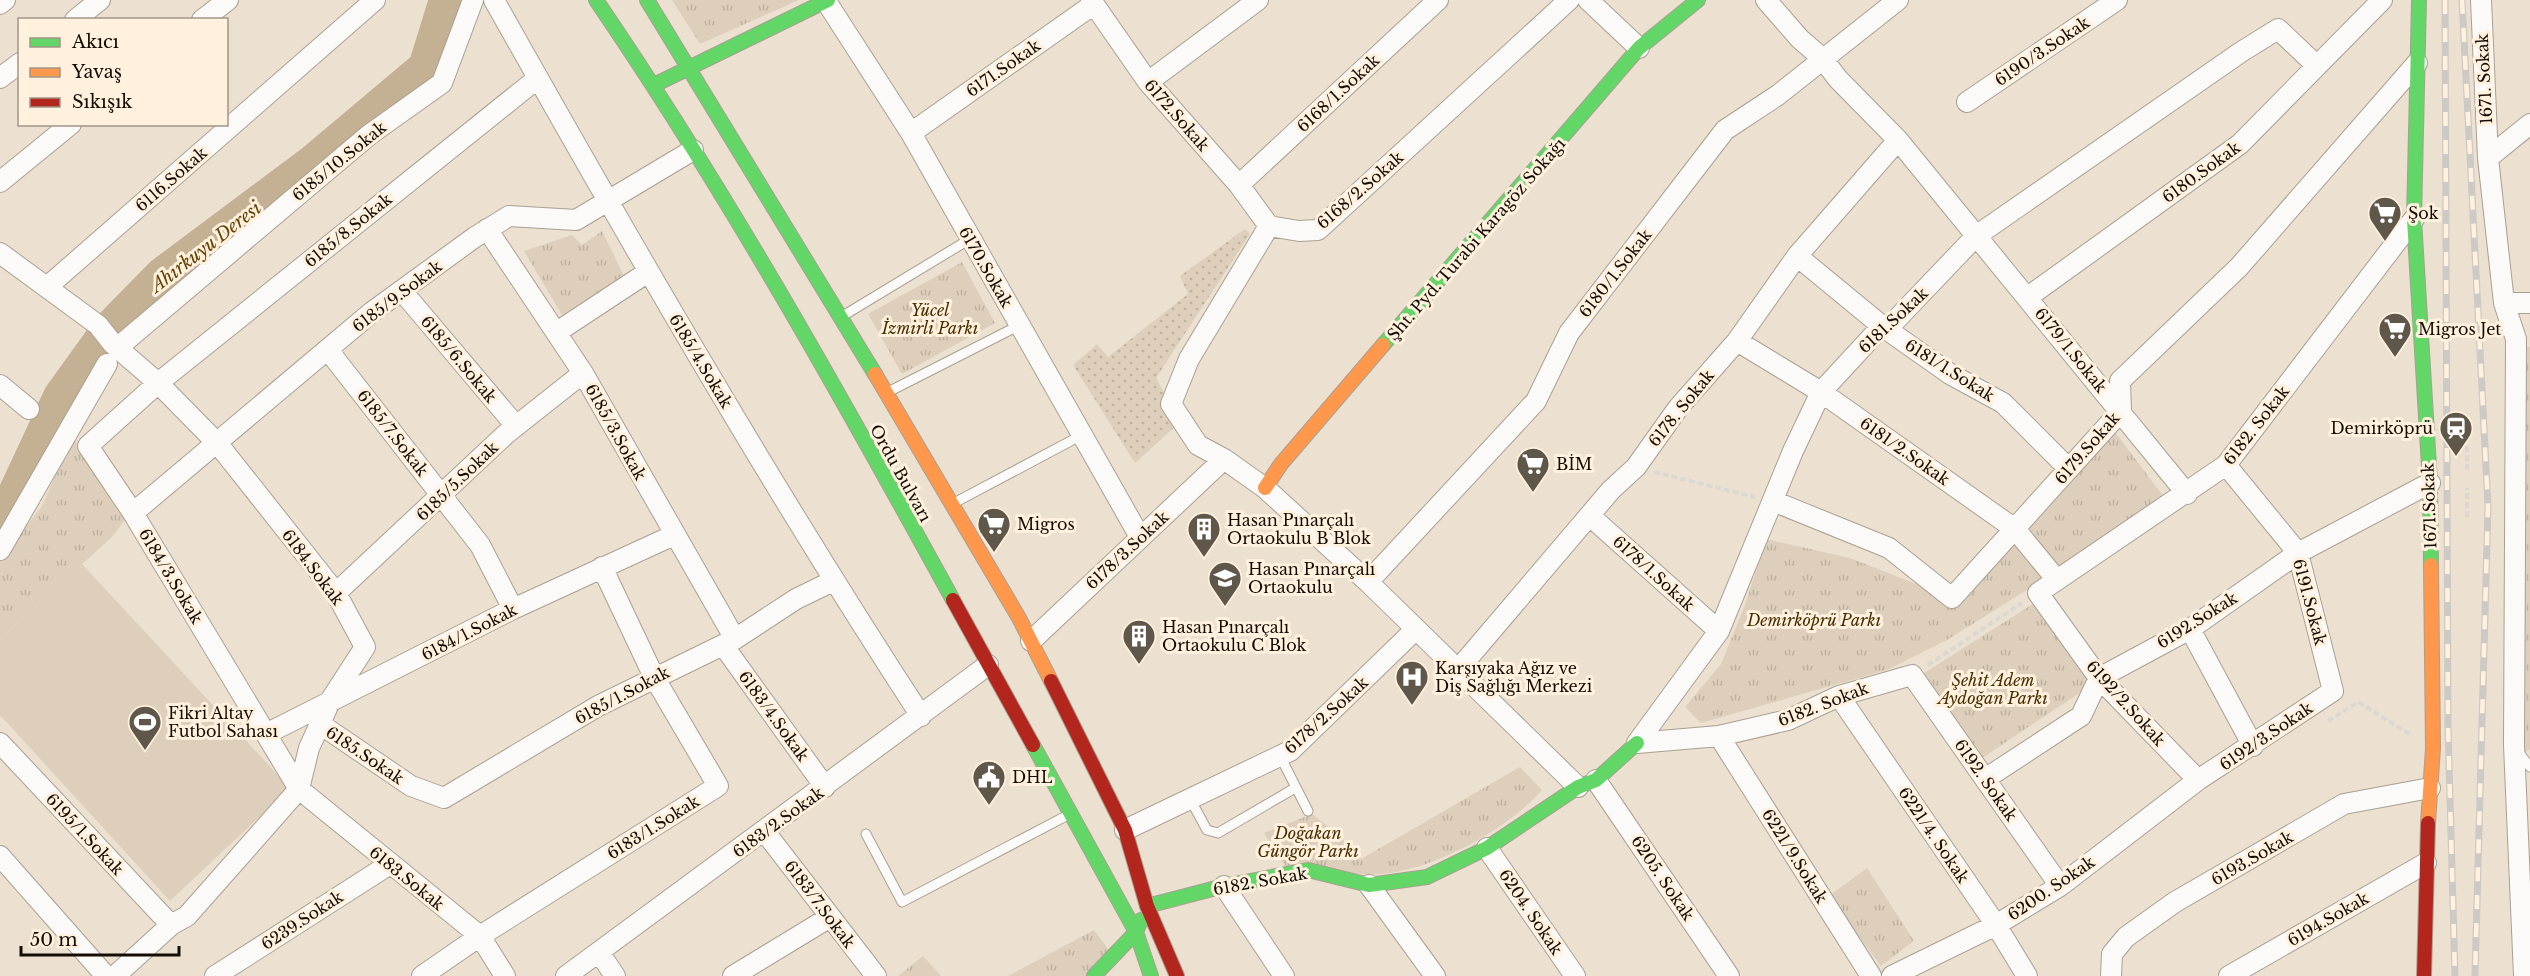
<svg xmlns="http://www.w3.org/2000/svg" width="2530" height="976" font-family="'Libre Baskerville',serif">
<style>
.grass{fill:url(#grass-dots)}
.park{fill:url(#park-tufts)}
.pitch{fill:#ddcfbb}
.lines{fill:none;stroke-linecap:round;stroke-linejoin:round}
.river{stroke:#c4b093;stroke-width:38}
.lane-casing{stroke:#a8a093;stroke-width:11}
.street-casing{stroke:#a8a093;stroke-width:22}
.fast-casing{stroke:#a8a093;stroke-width:16}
.slow-casing{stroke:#a8a093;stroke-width:16}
.jam-casing{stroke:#a8a093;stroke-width:16}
.path{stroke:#dbd8d2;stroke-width:4;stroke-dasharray:6 3;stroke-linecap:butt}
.lane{stroke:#fcfaf8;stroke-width:9}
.street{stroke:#fcfaf8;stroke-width:20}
.fast{stroke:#63d668;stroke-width:14}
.slow{stroke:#ff974d;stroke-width:14}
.jam{stroke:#b3261e;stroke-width:14}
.rail-casing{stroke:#cdc9c5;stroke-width:7}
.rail{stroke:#fff1de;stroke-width:4.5;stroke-dasharray:14;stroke-linecap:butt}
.labels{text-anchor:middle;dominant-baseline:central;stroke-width:6;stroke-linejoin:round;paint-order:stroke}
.street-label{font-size:16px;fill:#140d04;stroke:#fff1de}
.poi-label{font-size:16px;fill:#140d04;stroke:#fff1de;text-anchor:start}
.park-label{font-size:16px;font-style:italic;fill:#472e00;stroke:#fff1de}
.water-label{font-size:18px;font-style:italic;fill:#654405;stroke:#fff1de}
</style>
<defs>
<pattern id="grass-dots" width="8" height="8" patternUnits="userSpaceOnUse" patternTransform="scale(1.5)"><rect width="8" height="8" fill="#ddcfbb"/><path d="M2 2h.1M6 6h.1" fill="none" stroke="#bdb19f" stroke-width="1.8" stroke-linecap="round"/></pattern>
<pattern id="park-tufts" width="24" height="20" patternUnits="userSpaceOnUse" patternTransform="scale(1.5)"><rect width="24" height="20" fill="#ddcfbb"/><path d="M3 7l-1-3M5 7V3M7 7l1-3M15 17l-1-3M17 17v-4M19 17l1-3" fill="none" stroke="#bdb19f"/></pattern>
</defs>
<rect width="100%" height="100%" fill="#ece1d0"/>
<path class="grass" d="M1245 229 1250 234 1156 378 1180 422 1135 463 1073 365 1097 344 1108 357 1188 294 1180 276Z"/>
<path class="park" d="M672 0H799L700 44Z
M602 231 624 276 562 315 524 251 572 235 582 245Z
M962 262 995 323 902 374 868 314Z
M2524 347H2530V749L2521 755Z
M2115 432 2164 497 2065 566 1947 640 1887 670 1701 723 1685 707 1721 664 1745 605 1766 539 1850 558 1929 589 1954 588 2031 502Z
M72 437 131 512 112 537 0 639V560L42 506Z
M2036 602 2093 684 1979 760 1921 675Z
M1520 767 1542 790C1508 829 1434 870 1381 874 1352 876 1315 868 1285 866L1264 833 1312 814 1338 834 1361 859Z
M1867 868 1914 941 1881 966 1829 896Z
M1094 930 1109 950 1086 976H1008Z
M923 956 941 976H898Z"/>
<path class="pitch" d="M82 564 290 788 170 901 0 715V639Z"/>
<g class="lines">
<path class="river" d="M0 530 62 397 111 329 163 276 313 164 427 68 448 0"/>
<defs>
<path id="lane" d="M841 317 970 239
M888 392 1020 325
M954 503 1082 435
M2517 750 2530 767
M1280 756 1308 811
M1190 799 1207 830 1218 833 1295 788
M866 834 902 902 1068 815"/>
<path id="street" d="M494 0C630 242 769 483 921 716
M1091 0 1148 82 1239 185 1269 226
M1588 0 1639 48
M1766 0 1800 39 1822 58 1838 79 1898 140 2187 494
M2481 0 2488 158 2504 303 2516 339 2514 745 2524 976
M826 1 911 133 1140 537
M0 4 5 0
M75 20 100 0
M202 20 228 0
M0 78 20 63
M1148 82 1258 0
M1967 102 2117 0
M911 133 1094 4
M2488 158 2530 124
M0 182 71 124
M1239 185 1438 0
M1269 226 1189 359 1171 404 1198 445 1224 459 1265 488 1368 582 1578 787
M1269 226 1299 231 1318 230 1569 0
M487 229 583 373 735 639
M0 253 98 325 113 344 158 383 218 444 336 593 365 647 330 701 320 724 309 748 299 789 187 916 171 925 115 976
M1797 256 1882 326 1950 374 2003 403 2069 469
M47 287 375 0
M402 291 516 426
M2028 297 2240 144 2382 0
M2504 303H2530
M557 332 648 272
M1737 341 1821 392 2015 529 2057 580
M117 348 369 135 442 83 473 0
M328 350 480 545 513 609
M0 385 29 409
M1773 501 1889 548 1952 598 2121 411 2120 381 2239 267 2417 63
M133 513 372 312 475 237 509 216 576 220 693 150
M1590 516 1719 631
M0 550 107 364
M1368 582 1536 401 1569 333 1725 130 1778 95 1898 0
M336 593 506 434 583 373
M2190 629 2253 746
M1031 641 1224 459
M723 645 825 787
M1457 671 1611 490 1636 467 1678 408 1737 341 1797 256 1898 140
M1839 696 1996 925 2027 976
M320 724 411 786 444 798 598 706 735 639 796 599 833 581
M266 734 513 609 674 535
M1719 736 1871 976
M0 743 171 925
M1637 743 1719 631 1793 451 1821 392 1882 326 1892 324 1976 236 2241 52 2278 29 2316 65
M1637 743 1719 736 1788 720 1839 696 1912 675 2060 886
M1985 779 2081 716 2099 678 2190 629 2298 553 2430 483
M1596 780 1729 976
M2198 780 2099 678 2038 593 2226 465 2414 219
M1125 830 1290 751 1416 629
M765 832 876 976
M1487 848 1575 976
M0 856 106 976
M1369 885 1435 976
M1224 886 1284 976
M599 952 615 976
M215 976 390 864
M422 976 480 936 718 786 654 677 602 567
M505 976 480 936 299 789 133 513 88 446 158 383 538 78
M566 976 988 665
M733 976 830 917
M1892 976 1996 925 2060 886 2198 780 2333 691 2298 553 2226 465
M2111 976 2112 954 2126 937 2175 902 2344 804 2430 788
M2229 976 2426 863"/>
<path id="fast" d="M596 0C727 192 841 396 953 600
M647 0 875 374
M2419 0 2414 219 2430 483 2431 565
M654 85 828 0
M1383 345 1639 48 1698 0
M1033 745 1136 932 1151 976
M1147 906 1224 886 1308 870 1369 885 1427 877 1487 848 1578 787 1596 780 1637 743
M1094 976 1136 932 1141 920"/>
<path id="slow" d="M875 374 1019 618 1051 681
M1265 488 1281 464 1383 345
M2428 823 2433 748 2431 565"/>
<path id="jam" d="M953 600 1033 745
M1051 681 1125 830 1147 906 1177 976
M2424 976 2428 823"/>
</defs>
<use href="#lane" class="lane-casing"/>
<use href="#street" class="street-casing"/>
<use href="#fast" class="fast-casing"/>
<use href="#slow" class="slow-casing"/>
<use href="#jam" class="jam-casing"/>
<path class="path" d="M2467 446V472
M1654 472 1755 497
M2467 517V488
M1928 665 2022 603
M2328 721 2358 702 2411 735"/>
<use href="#lane" class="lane"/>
<use href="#street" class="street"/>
<use href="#fast" class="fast"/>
<use href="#slow" class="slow"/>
<use href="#jam" class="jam"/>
<defs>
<path id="rail" d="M2445 0 2448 727 2455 976
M2462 0 2488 506 2475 976"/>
</defs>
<use href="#rail" class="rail-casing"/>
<use href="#rail" class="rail"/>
</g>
<defs>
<symbol id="supermarket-pin" viewBox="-11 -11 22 30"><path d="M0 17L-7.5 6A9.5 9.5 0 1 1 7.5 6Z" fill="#60574b" stroke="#fff1de"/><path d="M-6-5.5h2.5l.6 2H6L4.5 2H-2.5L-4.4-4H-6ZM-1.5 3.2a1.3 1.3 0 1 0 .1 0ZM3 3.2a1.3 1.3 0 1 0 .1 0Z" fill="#fff"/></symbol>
<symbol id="station-pin" viewBox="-11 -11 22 30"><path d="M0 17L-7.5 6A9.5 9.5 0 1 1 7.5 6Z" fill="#60574b" stroke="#fff1de"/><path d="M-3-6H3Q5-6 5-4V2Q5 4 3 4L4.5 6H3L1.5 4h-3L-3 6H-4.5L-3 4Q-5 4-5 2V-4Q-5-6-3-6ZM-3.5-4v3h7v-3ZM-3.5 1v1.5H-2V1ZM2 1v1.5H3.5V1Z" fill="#fff"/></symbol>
<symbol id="building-pin" viewBox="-11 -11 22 30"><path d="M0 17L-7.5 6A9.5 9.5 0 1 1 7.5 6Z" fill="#60574b" stroke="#fff1de"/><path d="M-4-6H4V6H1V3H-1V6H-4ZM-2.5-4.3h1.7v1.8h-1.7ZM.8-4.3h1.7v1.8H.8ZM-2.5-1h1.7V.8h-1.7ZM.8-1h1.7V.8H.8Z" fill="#fff"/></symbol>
<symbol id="school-pin" viewBox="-11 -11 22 30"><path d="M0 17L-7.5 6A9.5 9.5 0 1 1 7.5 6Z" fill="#60574b" stroke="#fff1de"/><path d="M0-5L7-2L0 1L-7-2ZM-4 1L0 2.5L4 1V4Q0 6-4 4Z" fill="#fff"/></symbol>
<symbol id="hospital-pin" viewBox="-11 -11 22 30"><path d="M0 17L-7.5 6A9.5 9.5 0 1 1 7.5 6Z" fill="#60574b" stroke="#fff1de"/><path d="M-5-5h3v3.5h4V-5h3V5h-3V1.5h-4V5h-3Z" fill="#fff"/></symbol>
<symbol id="stadium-pin" viewBox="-11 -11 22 30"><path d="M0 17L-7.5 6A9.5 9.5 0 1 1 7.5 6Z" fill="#60574b" stroke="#fff1de"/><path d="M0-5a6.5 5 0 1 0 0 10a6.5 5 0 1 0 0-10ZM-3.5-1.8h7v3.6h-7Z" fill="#fff"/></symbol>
<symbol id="civic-pin" viewBox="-11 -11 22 30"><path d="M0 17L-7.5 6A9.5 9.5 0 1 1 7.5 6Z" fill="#60574b" stroke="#fff1de"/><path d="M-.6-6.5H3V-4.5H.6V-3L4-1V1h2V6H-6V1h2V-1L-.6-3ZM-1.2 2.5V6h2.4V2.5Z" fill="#fff"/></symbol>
</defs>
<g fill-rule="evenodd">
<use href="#supermarket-pin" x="2366" y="194" width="38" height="52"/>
<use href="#supermarket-pin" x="2376" y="310" width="38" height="52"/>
<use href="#station-pin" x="2437" y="409" width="38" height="52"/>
<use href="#supermarket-pin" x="1514" y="445" width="38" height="52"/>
<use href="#supermarket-pin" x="975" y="505" width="38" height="52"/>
<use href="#building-pin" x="1185" y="510" width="38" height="52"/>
<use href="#school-pin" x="1206" y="559" width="38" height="52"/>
<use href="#building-pin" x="1120" y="617" width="38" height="52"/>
<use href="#hospital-pin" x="1393" y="658" width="38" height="52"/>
<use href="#stadium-pin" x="126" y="703" width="38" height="52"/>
<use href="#civic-pin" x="970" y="758" width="38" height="52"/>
</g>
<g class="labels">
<g class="street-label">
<text transform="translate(2042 51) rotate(-34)">6190/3.Sokak</text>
<text transform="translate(1003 68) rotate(-35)">6171.Sokak</text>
<text transform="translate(2484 79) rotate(-93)">1671. Sokak</text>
<text transform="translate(1338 93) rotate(-43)">6168/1.Sokak</text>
<text transform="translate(1177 115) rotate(49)">6172.Sokak</text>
<text transform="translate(339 161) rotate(-39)">6185/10.Sokak</text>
<text transform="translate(2201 172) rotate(-36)">6180.Sokak</text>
<text transform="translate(171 179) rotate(-41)">6116.Sokak</text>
<text transform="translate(1360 190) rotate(-41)">6168/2.Sokak</text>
<text transform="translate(348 230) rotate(-39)">6185/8.Sokak</text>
<text transform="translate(1476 239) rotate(-49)">Şht. Pyd. Turabi Karagöz Sokağı</text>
<text transform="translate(986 267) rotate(60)">6170.Sokak</text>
<text transform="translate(1615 273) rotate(-52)">6180/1.Sokak</text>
<text transform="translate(397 296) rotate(-37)">6185/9.Sokak</text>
<text transform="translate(1893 320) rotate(-43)">6181.Sokak</text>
<text transform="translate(2071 350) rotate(51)">6179/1.Sokak</text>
<text transform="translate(459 359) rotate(50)">6185/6.Sokak</text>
<text transform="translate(701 361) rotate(59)">6185/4.Sokak</text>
<text transform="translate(1950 370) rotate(32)">6181/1.Sokak</text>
<text transform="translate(1681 408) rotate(-51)">6178. Sokak</text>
<text transform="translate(2256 425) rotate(-52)">6182. Sokak</text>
<text transform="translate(616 432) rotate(61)">6185/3.Sokak</text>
<text transform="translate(393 433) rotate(52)">6185/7.Sokak</text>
<text transform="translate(2087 448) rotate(-49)">6179.Sokak</text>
<text transform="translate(1905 451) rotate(35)">6181/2.Sokak</text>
<text transform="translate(901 473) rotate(61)">Ordu Bulvarı</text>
<text transform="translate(457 481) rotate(-44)">6185/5.Sokak</text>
<text transform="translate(2429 506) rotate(-92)">1671.Sokak</text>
<text transform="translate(1127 550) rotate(-43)">6178/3.Sokak</text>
<text transform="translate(313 567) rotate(53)">6184.Sokak</text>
<text transform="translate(1654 573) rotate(42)">6178/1.Sokak</text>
<text transform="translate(171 576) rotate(59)">6184/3.Sokak</text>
<text transform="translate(2310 602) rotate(75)">6191.Sokak</text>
<text transform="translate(2197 620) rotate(-32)">6192.Sokak</text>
<text transform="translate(469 632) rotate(-27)">6184/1.Sokak</text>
<text transform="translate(622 695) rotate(-28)">6185/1.Sokak</text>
<text transform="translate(2126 703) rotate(48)">6192/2.Sokak</text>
<text transform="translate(1823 704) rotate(-21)">6182. Sokak</text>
<text transform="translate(1326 715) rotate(-42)">6178/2.Sokak</text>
<text transform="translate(774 716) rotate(54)">6183/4.Sokak</text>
<text transform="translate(2266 736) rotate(-34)">6192/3.Sokak</text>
<text transform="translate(365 755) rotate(34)">6185.Sokak</text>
<text transform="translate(1986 780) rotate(55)">6192. Sokak</text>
<text transform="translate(778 822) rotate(-36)">6183/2.Sokak</text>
<text transform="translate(653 827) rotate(-32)">6183/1.Sokak</text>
<text transform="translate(85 834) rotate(47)">6195/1.Sokak</text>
<text transform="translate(1934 835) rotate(56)">6221/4. Sokak</text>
<text transform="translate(1795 856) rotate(58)">6221/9.Sokak</text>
<text transform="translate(2252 858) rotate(-30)">6193.Sokak</text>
<text transform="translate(407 878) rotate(39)">6183.Sokak</text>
<text transform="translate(1663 878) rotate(56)">6205. Sokak</text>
<text transform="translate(1260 881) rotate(-10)">6182. Sokak</text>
<text transform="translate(2051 888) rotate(-34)">6200. Sokak</text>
<text transform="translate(820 904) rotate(53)">6183/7.Sokak</text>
<text transform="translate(1531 912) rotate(56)">6204. Sokak</text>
<text transform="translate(2328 919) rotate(-30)">6194.Sokak</text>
<text transform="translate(302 920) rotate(-33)">6239.Sokak</text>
</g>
<g class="poi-label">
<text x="2408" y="213">Şok</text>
<text x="2418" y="329">Migros Jet</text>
<text x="2433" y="428" text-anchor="end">Demirköprü</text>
<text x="1556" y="464">BİM</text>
<text x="1227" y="520">Hasan Pınarçalı<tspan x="1227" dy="18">Ortaokulu B Blok</tspan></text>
<text x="1017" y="524">Migros</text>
<text x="1248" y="569">Hasan Pınarçalı<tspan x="1248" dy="18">Ortaokulu</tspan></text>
<text x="1162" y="627">Hasan Pınarçalı<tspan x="1162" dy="18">Ortaokulu C Blok</tspan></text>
<text x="1435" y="668">Karşıyaka Ağız ve<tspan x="1435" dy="18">Diş Sağlığı Merkezi</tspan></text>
<text x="168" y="713">Fikri Altay<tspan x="168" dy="18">Futbol Sahası</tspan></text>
<text x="1012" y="777">DHL</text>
</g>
<g class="park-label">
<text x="930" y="310">Yücel<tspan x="930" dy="18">İzmirli Parkı</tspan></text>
<text x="1814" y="620">Demirköprü Parkı</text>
<text x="1993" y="680">Şehit Adem<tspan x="1993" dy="18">Aydoğan Parkı</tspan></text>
<text x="1308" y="833">Doğakan<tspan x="1308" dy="18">Güngör Parkı</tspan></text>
</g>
<g class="water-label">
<text transform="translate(206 247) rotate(-38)">Ahırkuyu Deresi</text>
</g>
</g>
<rect x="18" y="18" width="210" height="108" fill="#fff1de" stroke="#a19687" stroke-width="1.5"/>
<rect x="30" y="38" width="30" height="9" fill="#63d668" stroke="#a19687" stroke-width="1.5"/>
<text x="72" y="48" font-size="18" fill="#140d04">Akıcı</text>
<rect x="30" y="68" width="30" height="9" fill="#ff974d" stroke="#a19687" stroke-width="1.5"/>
<text x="72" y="78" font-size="18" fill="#140d04">Yavaş</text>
<rect x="30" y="98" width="30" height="9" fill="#b3261e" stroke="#a19687" stroke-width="1.5"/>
<text x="72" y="108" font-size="18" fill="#140d04">Sıkışık</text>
<path d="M21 946v9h158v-9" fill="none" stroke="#140d04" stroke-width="3"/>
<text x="30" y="946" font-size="18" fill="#140d04" stroke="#fff1de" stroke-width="4.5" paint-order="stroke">50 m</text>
</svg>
